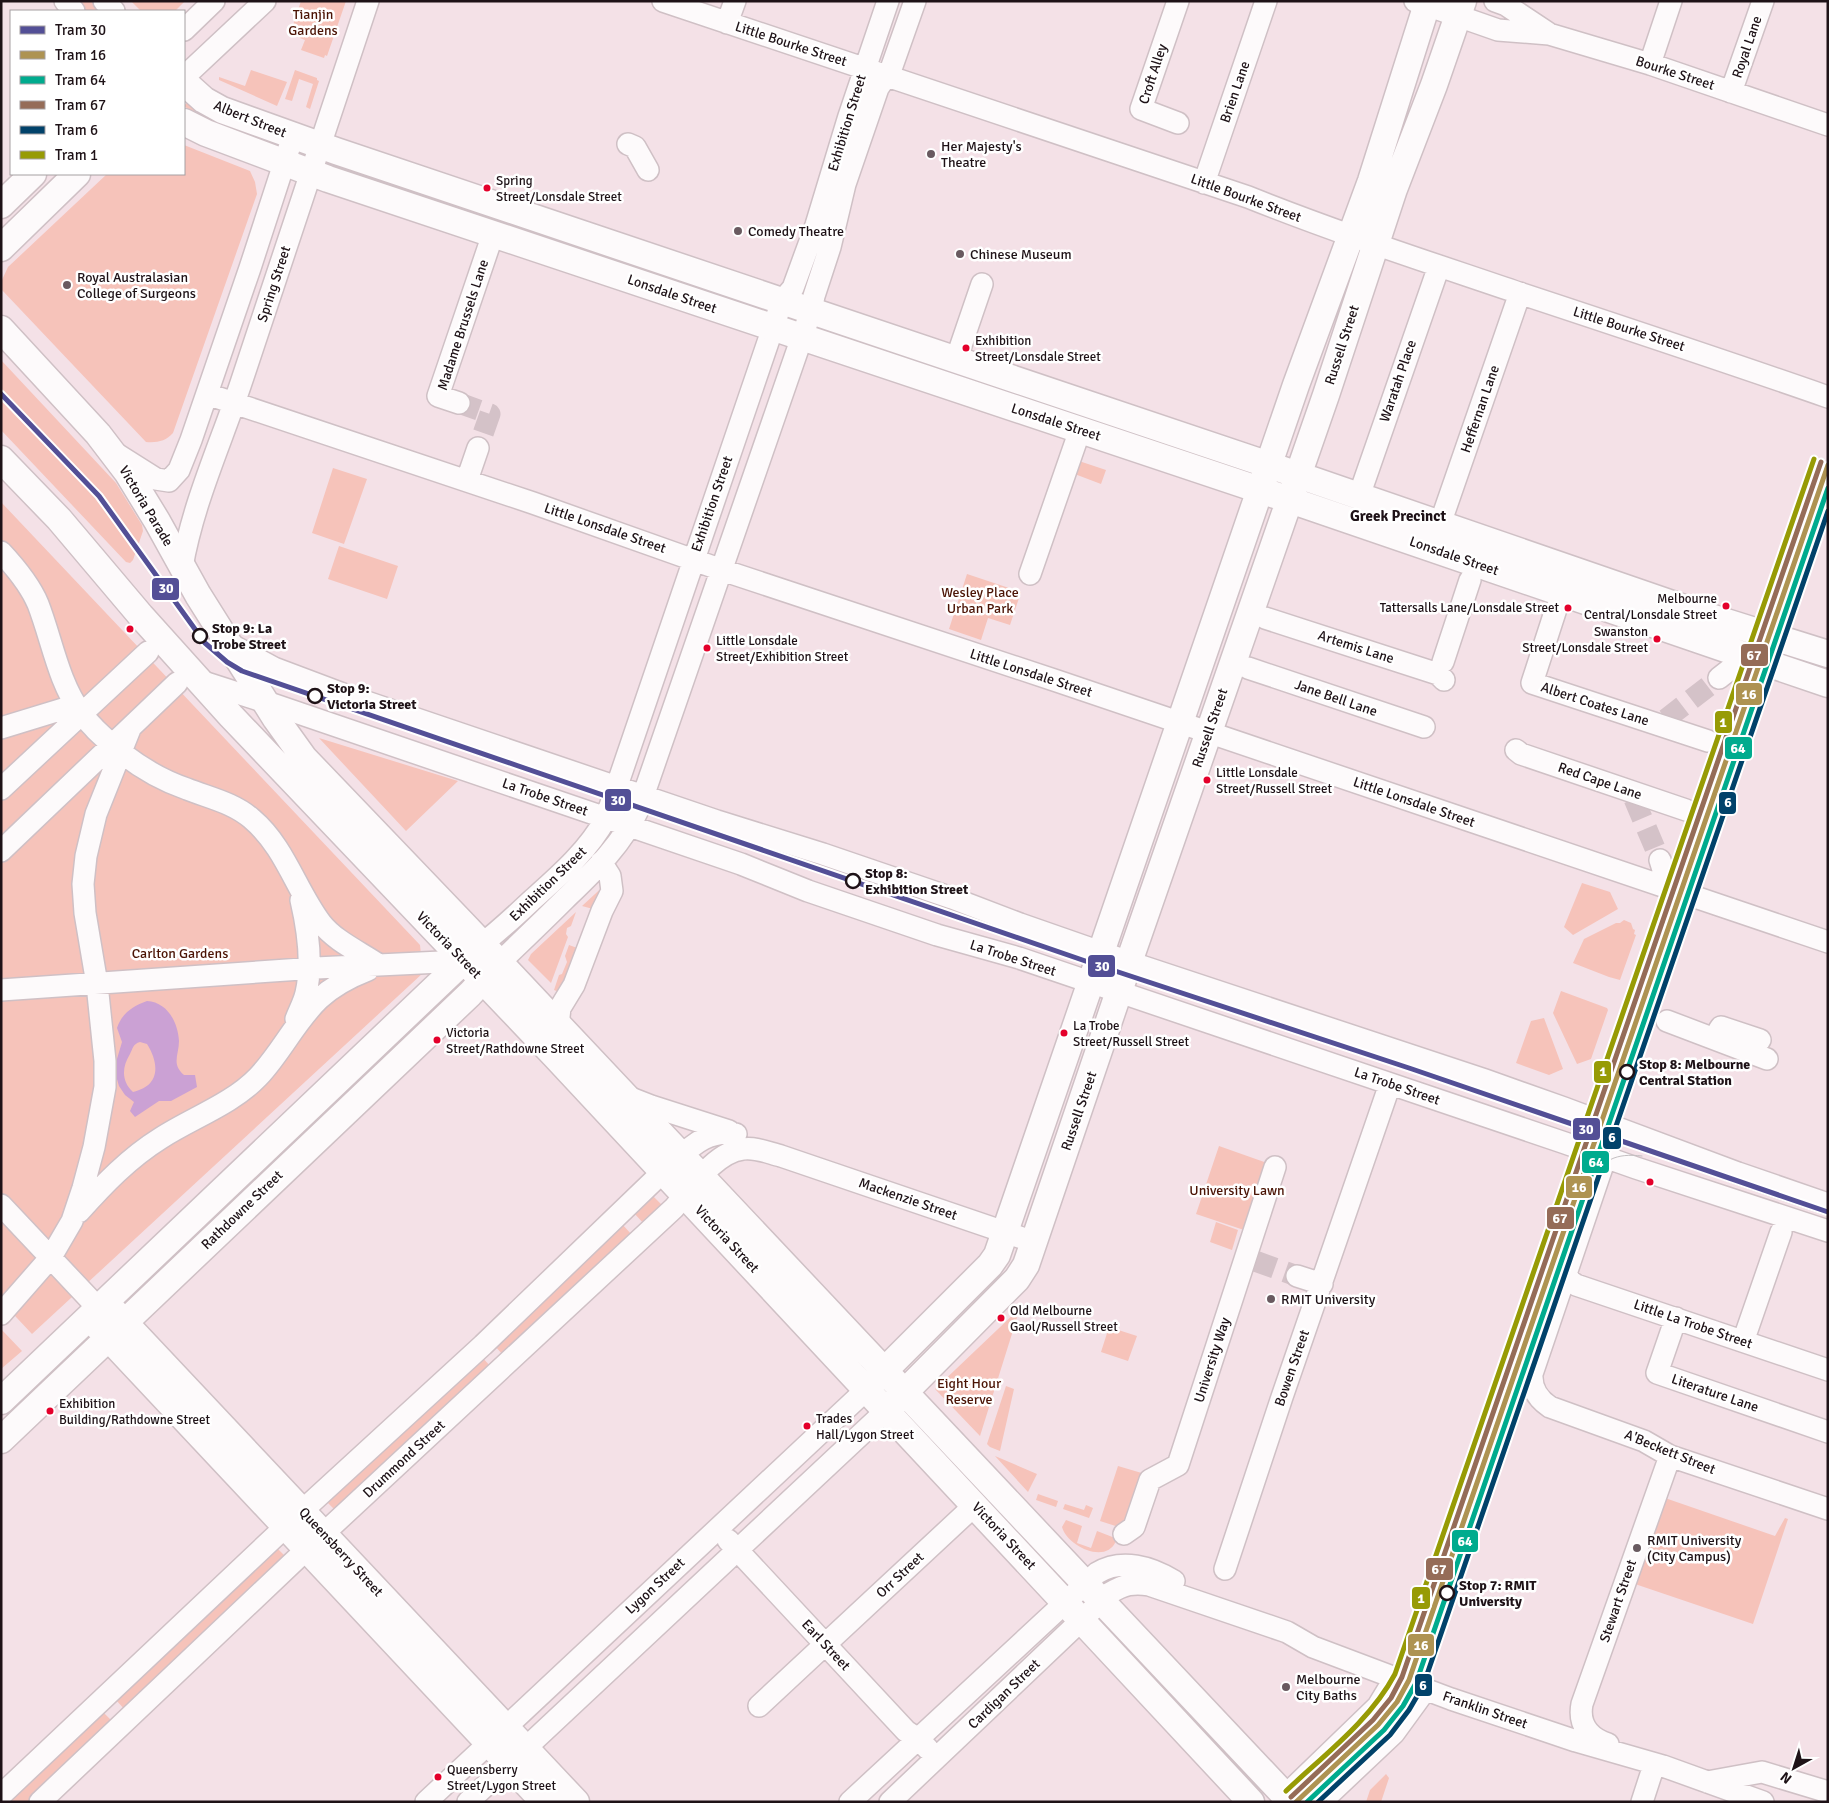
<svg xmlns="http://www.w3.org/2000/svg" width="1829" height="1803" font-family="Signika,sans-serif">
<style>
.green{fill:#f6c3ba}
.water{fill:#cba1d4;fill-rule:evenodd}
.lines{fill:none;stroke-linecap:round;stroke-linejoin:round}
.minor-tunnel{stroke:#d4c2c8;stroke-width:21;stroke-dasharray:21 11;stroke-linecap:butt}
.minor-casing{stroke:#cfc0c5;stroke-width:24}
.major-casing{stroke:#cfc0c5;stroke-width:29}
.minor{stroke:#fdfafb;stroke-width:21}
.major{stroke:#fdfafb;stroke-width:26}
.tram{stroke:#c4bfc1;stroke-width:1}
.tram-1-casing{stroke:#fff;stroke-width:9}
.tram-2-casing{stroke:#fff;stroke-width:9}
.tram-3-casing{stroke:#fff;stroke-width:9}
.tram-4-casing{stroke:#fff;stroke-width:9}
.tram-5-casing{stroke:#fff;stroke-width:9}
.tram-6-casing{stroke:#fff;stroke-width:9}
.tram-1{stroke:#534f96;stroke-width:5}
.tram-2{stroke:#ae9352;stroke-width:5}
.tram-3{stroke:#00ab8e;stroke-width:5}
.tram-4{stroke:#956c58;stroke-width:5}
.tram-5{stroke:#01426a;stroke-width:5}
.tram-6{stroke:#979b05;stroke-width:5}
.poi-dot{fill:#695a60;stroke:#fff;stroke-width:2}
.bus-dot{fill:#e4002b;stroke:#fff;stroke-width:2}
.stop-dot{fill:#fff;stroke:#1e1217;stroke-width:2.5}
.labels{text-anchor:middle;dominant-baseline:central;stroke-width:5;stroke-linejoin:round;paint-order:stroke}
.bus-label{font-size:13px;fill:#1e1217;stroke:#fff;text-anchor:start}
.park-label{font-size:14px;fill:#4b1405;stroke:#fff}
.street-label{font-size:14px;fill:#1e1217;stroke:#fff}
.poi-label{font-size:14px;fill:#1e1217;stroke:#fff;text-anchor:start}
.stop-label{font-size:14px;font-weight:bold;fill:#1e1217;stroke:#fff;text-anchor:start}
.neighbourhood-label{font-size:15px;font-weight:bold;fill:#1e1217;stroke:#fff}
.line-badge{stroke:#fff;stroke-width:2}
.badge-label{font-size:14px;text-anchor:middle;font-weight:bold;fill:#fff}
</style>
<rect width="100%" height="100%" fill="#f4e1e7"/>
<path class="green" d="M75 1H92L102 11H84Z
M131 1H185L175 11H141Z
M301 1H346L327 56 325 55 324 58 301 50 305 40 290 34Z
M251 70 287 82 277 106 219 80V77L245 86Z
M295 70 317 78V80L319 81 310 109 306 107 313 84 299 79 292 101 285 99Z
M193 95 272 135 269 145 200 117 184 106Z
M184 145 250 171 255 182 257 194 173 433C166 441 157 443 146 442L1 289V282L8 267 107 174H184Z
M1 360 116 483 142 525 143 531 133 560 130 563 126 562 1 430Z
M1076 460 1106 470 1101 484 1072 473Z
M333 468 367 479 344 544 312 533Z
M1 502 420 945 423 973 32 1334 1 1301Z
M339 546 398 566 387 599 328 579Z
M967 574 1021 592 1010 625 988 618 981 640 949 629Z
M319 738 458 781 406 831Z
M608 882 593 909 582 906Z
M1582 883 1610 892 1618 909 1573 935 1564 927Z
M576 912 571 926 567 928 566 934 568 937 551 983 528 960 531 954Z
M1624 920 1631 923 1633 929 1635 930 1634 934 1636 935 1620 980 1609 977 1573 963 1584 939 1616 923H1620Z
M569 945 580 949 564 994 554 990 559 975 562 974 567 962 565 956Z
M1561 991 1607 1008 1608 1010 1591 1059 1577 1064 1553 1013Z
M1544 1018 1563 1069 1549 1075 1516 1063 1531 1021Z
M1219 1146 1278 1167 1256 1234 1196 1214Z
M653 1196 663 1206 644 1224 634 1213Z
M1216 1222 1238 1230 1232 1250 1210 1242Z
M622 1224 632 1235 504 1356 494 1345Z
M1020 1308 980 1436 935 1389Z
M1109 1327 1137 1336 1128 1361 1101 1352Z
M1 1329 22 1351 1 1369Z
M481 1356 491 1367 337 1512 327 1502Z
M1006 1386 1014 1389 1000 1451 990 1447 987 1444Z
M995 1456 1037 1474 1028 1492Z
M1118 1466 1145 1474 1128 1530 1100 1521Z
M1038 1494 1058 1501 1056 1507 1036 1500Z
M1665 1498 1775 1536 1785 1518 1788 1519 1753 1624 1635 1584Z
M1065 1504 1084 1510 1086 1505 1093 1508 1089 1518 1063 1509Z
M1066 1520 1082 1526 1077 1543 1091 1548 1097 1531 1115 1538 1116 1541C1106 1565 1067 1546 1062 1527Z
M277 1548 288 1559 126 1711 116 1700Z
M103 1712 114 1723 31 1802H8Z
M1386 1774 1389 1778 1381 1802H1366L1370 1790Z"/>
<path class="water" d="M147 1001C167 1002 178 1022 179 1041 179 1055 171 1064 184 1075H195L197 1087 171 1101H159L135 1117 130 1111 134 1102 125 1095 119 1086 114 1069 122 1042 117 1028C122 1013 133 1006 147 1001ZM140 1042 147 1044C159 1063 161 1086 133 1092 121 1081 122 1067 130 1054 133 1048 133 1044 140 1042Z"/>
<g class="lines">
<path class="minor-tunnel" d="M459 403 490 414 478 448
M1666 719 1719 678
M1634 799 1660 860
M1255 1261 1297 1276"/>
<defs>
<path id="minor" d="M65 1 74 11
M104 1 114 11
M663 1 1248 197C1338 233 1428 262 1519 293 1622 327 1725 361 1828 397
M1178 1 1141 109 1178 123
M1415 1 1498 30 1549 34 1650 64 1828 125
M1495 1 1506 5 1548 33
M727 23 735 1
M184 30 214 1
M1650 64 1671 1
M184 77 265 1
M1731 92 1763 1
M628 144 635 147 648 170
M1204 183 1266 1
M956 360 982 284
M207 394 533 503 722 570 1057 681 1828 942
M459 403 438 396 493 234
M118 455 156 479 169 481 179 470 191 440 250 268 293 136
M467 480 478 448
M1359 496 1439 266
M1440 524 1520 293
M1 552C15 567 30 585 38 604 52 640 58 681 81 713 85 719 91 724 96 730 122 756 152 777 187 789 210 798 234 803 252 819 285 847 296 890 321 923 335 941 360 952 379 965
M182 567C193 503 221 443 241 383 283 255 326 129 368 1
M1030 574 1080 430
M1556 609 1532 683 1708 741
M1265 618 1438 674 1444 680
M228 643 274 668 343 694 717 821 823 854 952 898 1020 924 1129 962 1485 1080 1564 1108 1738 1173 1828 1204
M1443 662 1470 580
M1248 668 1424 727
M1719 678 1733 667
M200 681 275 705 741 864 808 891 937 935 1019 958 1565 1143 1636 1168 1828 1231
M1 728 76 705
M1516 750 1521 754 1686 810
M1 789 148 652
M1 851 177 683
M1660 860 1664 873
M1680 905 1828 475
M482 944C499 931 515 916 531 901 559 876 588 851 606 818L782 301 793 288 816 225 849 116 888 1
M499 963C521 942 543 921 565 899 593 872 622 845 639 808L811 311 814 296 830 247 845 184 878 88 891 69 915 1
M1 990 316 968 441 962
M296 1019C299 1011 304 1002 306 993 313 963 308 930 301 900
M1667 1021 1767 1059
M558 1025 560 1008 574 985 602 911 612 891 610 876 601 862
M1719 1030 1721 1027 1760 1040
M628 1097 651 1106 729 1131
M1610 1144 1532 1374C1531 1389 1538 1399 1550 1407L1644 1441 1670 1456 1828 1509
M1 1205 99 1309
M79 1212C104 1184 129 1158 161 1138 192 1118 232 1104 258 1077 281 1053 295 1022 319 999 333 986 350 977 368 970
M1566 1270 1569 1280 1576 1285 1828 1370
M1297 1276 1322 1284
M1 1314 51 1257 72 1221 83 1188 94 1147 105 1087V1061L97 984 85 913 83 884 86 856 96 814 130 729
M1676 1318 1657 1373 1828 1432
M1746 1333 1781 1232
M1124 1534 1134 1527 1150 1480 1178 1465 1275 1167
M728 1540 906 1731 918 1739 928 1749
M1225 1569 1282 1397 1390 1084
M759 1706 975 1505
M1608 1744C1589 1738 1578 1725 1582 1704L1670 1456
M1707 1782 1762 1772 1828 1792
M1 1795 302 1511 483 1345 670 1165C691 1147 707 1129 736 1134
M1285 1796 1378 1706 1395 1678
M40 1802 307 1549 674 1208C691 1189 715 1152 743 1149 756 1147 769 1153 781 1156L1034 1242
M426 1802 867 1389
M468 1802 887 1410
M850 1802 1097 1573C1122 1558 1151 1567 1174 1581
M890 1802 1110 1593C1123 1585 1133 1582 1149 1585L1287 1632 1313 1647 1451 1699 1576 1741 1663 1766 1763 1802
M1321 1802 1394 1733 1426 1689
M1642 1802 1654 1765"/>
<path id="major" d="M184 82 204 100 222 110 336 151 1269 465 1707 616 1828 654
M184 122 206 133 328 179 1290 500 1828 684
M1 205 33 174
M1 248 77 174
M1 329 98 434 127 472 157 521 198 595 276 719 304 758 467 928 1291 1802
M1 459 59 519 141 616 231 716 555 1056 1251 1802
M106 1303 576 1802
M90 1318 544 1802
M871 1384 990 1265 997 1255 1296 385 1371 181 1428 1
M1 1401 477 948
M892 1405 1017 1279 1026 1265 1129 962 1326 395 1394 189 1434 85 1463 1
M1 1440 470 994 494 968"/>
</defs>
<use href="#minor" class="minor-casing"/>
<use href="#major" class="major-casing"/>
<use href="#minor" class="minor"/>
<use href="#major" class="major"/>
<path class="tram" d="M1581 1179C1595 1151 1608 1141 1640 1147
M1590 1183C1602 1159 1616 1153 1642 1156
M1300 1802 1313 1786
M1325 1802C1338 1779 1364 1764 1382 1744 1409 1714 1420 1675 1433 1637"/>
<defs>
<path id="tram-1" d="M1 394 99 496 205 643 227 662 242 671 1097 965 1412 1069 1828 1212"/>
<path id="tram-2" d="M1296 1802 1378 1725 1397 1702 1409 1680 1828 465"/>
<path id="tram-3" d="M1307 1802 1384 1730 1403 1706 1416 1683 1828 488"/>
<path id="tram-4" d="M1291 1797 1373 1720 1391 1698 1402 1677 1821 462"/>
<path id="tram-5" d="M1318 1802 1390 1735 1409 1710 1423 1686 1828 511"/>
<path id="tram-6" d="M1286 1791C1324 1755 1370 1721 1395 1674L1814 459"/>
</defs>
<use href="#tram-1" class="tram-1-casing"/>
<use href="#tram-2" class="tram-2-casing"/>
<use href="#tram-3" class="tram-3-casing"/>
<use href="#tram-4" class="tram-4-casing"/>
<use href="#tram-5" class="tram-5-casing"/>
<use href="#tram-6" class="tram-6-casing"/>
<use href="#tram-1" class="tram-1"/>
<use href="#tram-2" class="tram-2"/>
<use href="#tram-3" class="tram-3"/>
<use href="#tram-4" class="tram-4"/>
<use href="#tram-5" class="tram-5"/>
<use href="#tram-6" class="tram-6"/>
</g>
<g class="poi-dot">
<circle cx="931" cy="154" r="5"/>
<circle cx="738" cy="231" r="5"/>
<circle cx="960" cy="254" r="5"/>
<circle cx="67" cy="285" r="5"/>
<circle cx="1271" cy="1299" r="5"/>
<circle cx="1637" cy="1548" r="5"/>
<circle cx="1286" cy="1687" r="5"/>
</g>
<g class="bus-dot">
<circle cx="487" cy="188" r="4.5"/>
<circle cx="966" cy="348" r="4.5"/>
<circle cx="1726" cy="606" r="4.5"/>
<circle cx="1568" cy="608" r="4.5"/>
<circle cx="130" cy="629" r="4.5"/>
<circle cx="1657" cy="639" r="4.5"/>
<circle cx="707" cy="648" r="4.5"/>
<circle cx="1207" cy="780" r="4.5"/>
<circle cx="1064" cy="1033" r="4.5"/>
<circle cx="437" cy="1040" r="4.5"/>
<circle cx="1650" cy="1182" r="4.5"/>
<circle cx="1001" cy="1318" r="4.5"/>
<circle cx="50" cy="1411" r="4.5"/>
<circle cx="807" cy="1426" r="4.5"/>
<circle cx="438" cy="1777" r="4.5"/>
</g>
<g class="stop-dot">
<circle cx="200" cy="636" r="7"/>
<circle cx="315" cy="696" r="7"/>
<circle cx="853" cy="881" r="7"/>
<circle cx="1627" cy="1072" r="7"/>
<circle cx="1447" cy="1593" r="7"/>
</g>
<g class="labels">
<g class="bus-label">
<text x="496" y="181">Spring<tspan x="496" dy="16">Street/Lonsdale Street</tspan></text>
<text x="975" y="341">Exhibition<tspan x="975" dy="16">Street/Lonsdale Street</tspan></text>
<text x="1717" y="599" text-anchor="end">Melbourne<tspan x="1717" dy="16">Central/Lonsdale Street</tspan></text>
<text x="1559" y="608" text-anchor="end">Tattersalls Lane/Lonsdale Street</text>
<text x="1648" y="632" text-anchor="end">Swanston<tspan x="1648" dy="16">Street/Lonsdale Street</tspan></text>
<text x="716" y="641">Little Lonsdale<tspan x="716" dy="16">Street/Exhibition Street</tspan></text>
<text x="1216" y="773">Little Lonsdale<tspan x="1216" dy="16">Street/Russell Street</tspan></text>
<text x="1073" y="1026">La Trobe<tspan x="1073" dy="16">Street/Russell Street</tspan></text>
<text x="446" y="1033">Victoria<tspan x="446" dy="16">Street/Rathdowne Street</tspan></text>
<text x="1010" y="1311">Old Melbourne<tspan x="1010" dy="16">Gaol/Russell Street</tspan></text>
<text x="59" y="1404">Exhibition<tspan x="59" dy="16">Building/Rathdowne Street</tspan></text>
<text x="816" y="1419">Trades<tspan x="816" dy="16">Hall/Lygon Street</tspan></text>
<text x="447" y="1770">Queensberry<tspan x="447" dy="16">Street/Lygon Street</tspan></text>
</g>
<g class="park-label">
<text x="313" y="14">Tianjin<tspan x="313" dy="16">Gardens</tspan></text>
<text x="980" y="592">Wesley Place<tspan x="980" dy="16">Urban Park</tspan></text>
<text x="180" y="953">Carlton Gardens</text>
<text x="1237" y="1190">University Lawn</text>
<text x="969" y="1383">Eight Hour<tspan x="969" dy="16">Reserve</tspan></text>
</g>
<g class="street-label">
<text transform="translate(791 44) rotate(18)">Little Bourke Street</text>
<text transform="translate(1747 47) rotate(-71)">Royal Lane</text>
<text transform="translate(1675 73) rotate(18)">Bourke Street</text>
<text transform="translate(1153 74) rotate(-72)">Croft Alley</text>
<text transform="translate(1235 92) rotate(-71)">Brien Lane</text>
<text transform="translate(250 119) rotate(22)">Albert Street</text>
<text transform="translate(847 123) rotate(-73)">Exhibition Street</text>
<text transform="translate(1246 198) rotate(20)">Little Bourke Street</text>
<text transform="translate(274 284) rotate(-72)">Spring Street</text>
<text transform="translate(672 294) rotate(19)">Lonsdale Street</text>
<text transform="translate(463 325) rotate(-72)">Madame Brussels Lane</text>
<text transform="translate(1629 329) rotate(18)">Little Bourke Street</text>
<text transform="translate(1342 345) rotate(-72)">Russell Street</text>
<text transform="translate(1398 381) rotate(-71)">Waratah Place</text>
<text transform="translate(1480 409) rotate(-71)">Heffernan Lane</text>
<text transform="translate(1056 422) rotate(18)">Lonsdale Street</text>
<text transform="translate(712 504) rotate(-71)">Exhibition Street</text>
<text transform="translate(146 506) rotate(59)">Victoria Parade</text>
<text transform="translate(605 528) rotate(19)">Little Lonsdale Street</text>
<text transform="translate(1454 556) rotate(19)">Lonsdale Street</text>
<text transform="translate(1356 647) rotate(18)">Artemis Lane</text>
<text transform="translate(1031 673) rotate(18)">Little Lonsdale Street</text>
<text transform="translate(1336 698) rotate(19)">Jane Bell Lane</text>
<text transform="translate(1595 704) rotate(18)">Albert Coates Lane</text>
<text transform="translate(1210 728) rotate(-71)">Russell Street</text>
<text transform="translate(1600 781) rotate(19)">Red Cape Lane</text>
<text transform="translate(545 797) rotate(19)">La Trobe Street</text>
<text transform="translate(1414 802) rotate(19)">Little Lonsdale Street</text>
<text transform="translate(548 884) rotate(-44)">Exhibition Street</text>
<text transform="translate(449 945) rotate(46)">Victoria Street</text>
<text transform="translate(1013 958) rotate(18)">La Trobe Street</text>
<text transform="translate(1397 1086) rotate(19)">La Trobe Street</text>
<text transform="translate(1079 1111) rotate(-71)">Russell Street</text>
<text transform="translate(908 1199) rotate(19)">Mackenzie Street</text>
<text transform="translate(242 1210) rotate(-44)">Rathdowne Street</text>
<text transform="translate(727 1239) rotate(47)">Victoria Street</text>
<text transform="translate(1693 1324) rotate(19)">Little La Trobe Street</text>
<text transform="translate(1212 1360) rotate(-72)">University Way</text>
<text transform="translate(1292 1368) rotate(-71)">Bowen Street</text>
<text transform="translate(1715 1393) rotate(19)">Literature Lane</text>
<text transform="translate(1670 1452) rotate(22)">A'Beckett Street</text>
<text transform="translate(404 1459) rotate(-43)">Drummond Street</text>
<text transform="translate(1004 1536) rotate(47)">Victoria Street</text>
<text transform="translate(341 1552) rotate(47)">Queensberry Street</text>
<text transform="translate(900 1575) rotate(-43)">Orr Street</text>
<text transform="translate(655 1586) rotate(-43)">Lygon Street</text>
<text transform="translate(1618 1601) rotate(-71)">Stewart Street</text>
<text transform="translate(826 1645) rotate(47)">Earl Street</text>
<text transform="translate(1004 1694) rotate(-44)">Cardigan Street</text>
<text transform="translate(1485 1710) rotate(19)">Franklin Street</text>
</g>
<g class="poi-label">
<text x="941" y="146">Her Majesty's<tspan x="941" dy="16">Theatre</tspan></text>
<text x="748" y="231">Comedy Theatre</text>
<text x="970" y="254">Chinese Museum</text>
<text x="77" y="277">Royal Australasian<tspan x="77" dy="16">College of Surgeons</tspan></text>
<text x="1281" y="1299">RMIT University</text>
<text x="1647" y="1540">RMIT University<tspan x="1647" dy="16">(City Campus)</tspan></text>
<text x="1296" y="1679">Melbourne<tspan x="1296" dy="16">City Baths</tspan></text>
</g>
<g class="stop-label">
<text x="212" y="628">Stop 9: La<tspan x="212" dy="16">Trobe Street</tspan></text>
<text x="327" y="688">Stop 9:<tspan x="327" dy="16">Victoria Street</tspan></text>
<text x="865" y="873">Stop 8:<tspan x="865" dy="16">Exhibition Street</tspan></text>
<text x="1639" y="1064">Stop 8: Melbourne<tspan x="1639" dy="16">Central Station</tspan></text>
<text x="1459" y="1585">Stop 7: RMIT<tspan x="1459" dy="16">University</tspan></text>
</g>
<g class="neighbourhood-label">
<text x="1398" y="516">Greek Precinct</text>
</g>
</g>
<g class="line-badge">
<rect x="151" y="577" width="29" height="24" rx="5" fill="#534f96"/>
<rect x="1740" y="643" width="29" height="24" rx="5" fill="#956c58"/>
<rect x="1735" y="682" width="28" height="24" rx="5" fill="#ae9352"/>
<rect x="1714" y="710" width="19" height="24" rx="5" fill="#979b05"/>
<rect x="1724" y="736" width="29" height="24" rx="5" fill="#00ab8e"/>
<rect x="604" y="788" width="28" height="24" rx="5" fill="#534f96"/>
<rect x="1718" y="791" width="19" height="24" rx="5" fill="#01426a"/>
<rect x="1087" y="954" width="29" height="24" rx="5" fill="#534f96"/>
<rect x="1593" y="1060" width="19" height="24" rx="5" fill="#979b05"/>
<rect x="1572" y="1117" width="29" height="24" rx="5" fill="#534f96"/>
<rect x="1602" y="1126" width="20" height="24" rx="5" fill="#01426a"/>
<rect x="1581" y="1150" width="29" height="24" rx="5" fill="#00ab8e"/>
<rect x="1565" y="1175" width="28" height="24" rx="5" fill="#ae9352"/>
<rect x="1546" y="1206" width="29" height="24" rx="5" fill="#956c58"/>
<rect x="1451" y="1529" width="28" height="24" rx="5" fill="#00ab8e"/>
<rect x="1425" y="1557" width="29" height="24" rx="5" fill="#956c58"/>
<rect x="1411" y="1586" width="20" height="24" rx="5" fill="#979b05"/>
<rect x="1407" y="1633" width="28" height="24" rx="5" fill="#ae9352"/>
<rect x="1414" y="1673" width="19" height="24" rx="5" fill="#01426a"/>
</g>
<g class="badge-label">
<text x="166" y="593">30</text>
<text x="1754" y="660">67</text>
<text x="1749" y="699">16</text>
<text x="1723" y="727">1</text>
<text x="1738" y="753">64</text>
<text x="618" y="805">30</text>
<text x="1728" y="807">6</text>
<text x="1102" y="971">30</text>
<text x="1603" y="1076">1</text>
<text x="1586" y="1134">30</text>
<text x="1612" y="1142">6</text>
<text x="1596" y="1167">64</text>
<text x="1579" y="1192">16</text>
<text x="1560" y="1223">67</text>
<text x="1465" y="1546">64</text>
<text x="1439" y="1574">67</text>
<text x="1421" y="1603">1</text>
<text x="1421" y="1650">16</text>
<text x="1423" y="1690">6</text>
</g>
<rect width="1829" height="1803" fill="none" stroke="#1e1217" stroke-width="5"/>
<rect x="10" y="10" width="175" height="165" fill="#ffffff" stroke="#a5a0a2"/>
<rect x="20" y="26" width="25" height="8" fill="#534f96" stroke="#a5a0a2"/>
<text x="55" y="35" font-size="15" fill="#1e1217">Tram 30</text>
<rect x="20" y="51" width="25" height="8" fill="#ae9352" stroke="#a5a0a2"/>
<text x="55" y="60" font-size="15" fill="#1e1217">Tram 16</text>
<rect x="20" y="76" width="25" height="8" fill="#00ab8e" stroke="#a5a0a2"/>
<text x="55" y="85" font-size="15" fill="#1e1217">Tram 64</text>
<rect x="20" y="101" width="25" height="8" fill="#956c58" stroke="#a5a0a2"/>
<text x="55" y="110" font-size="15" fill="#1e1217">Tram 67</text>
<rect x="20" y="126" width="25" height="8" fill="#01426a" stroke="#a5a0a2"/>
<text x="55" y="135" font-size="15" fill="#1e1217">Tram 6</text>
<rect x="20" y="151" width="25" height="8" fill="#979b05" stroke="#a5a0a2"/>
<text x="55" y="160" font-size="15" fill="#1e1217">Tram 1</text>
<g transform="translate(1794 1768) rotate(219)" stroke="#ffffff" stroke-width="4" paint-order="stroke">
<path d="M0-4L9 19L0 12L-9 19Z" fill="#1e1217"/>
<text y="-8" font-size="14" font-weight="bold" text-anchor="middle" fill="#1e1217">N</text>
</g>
</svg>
